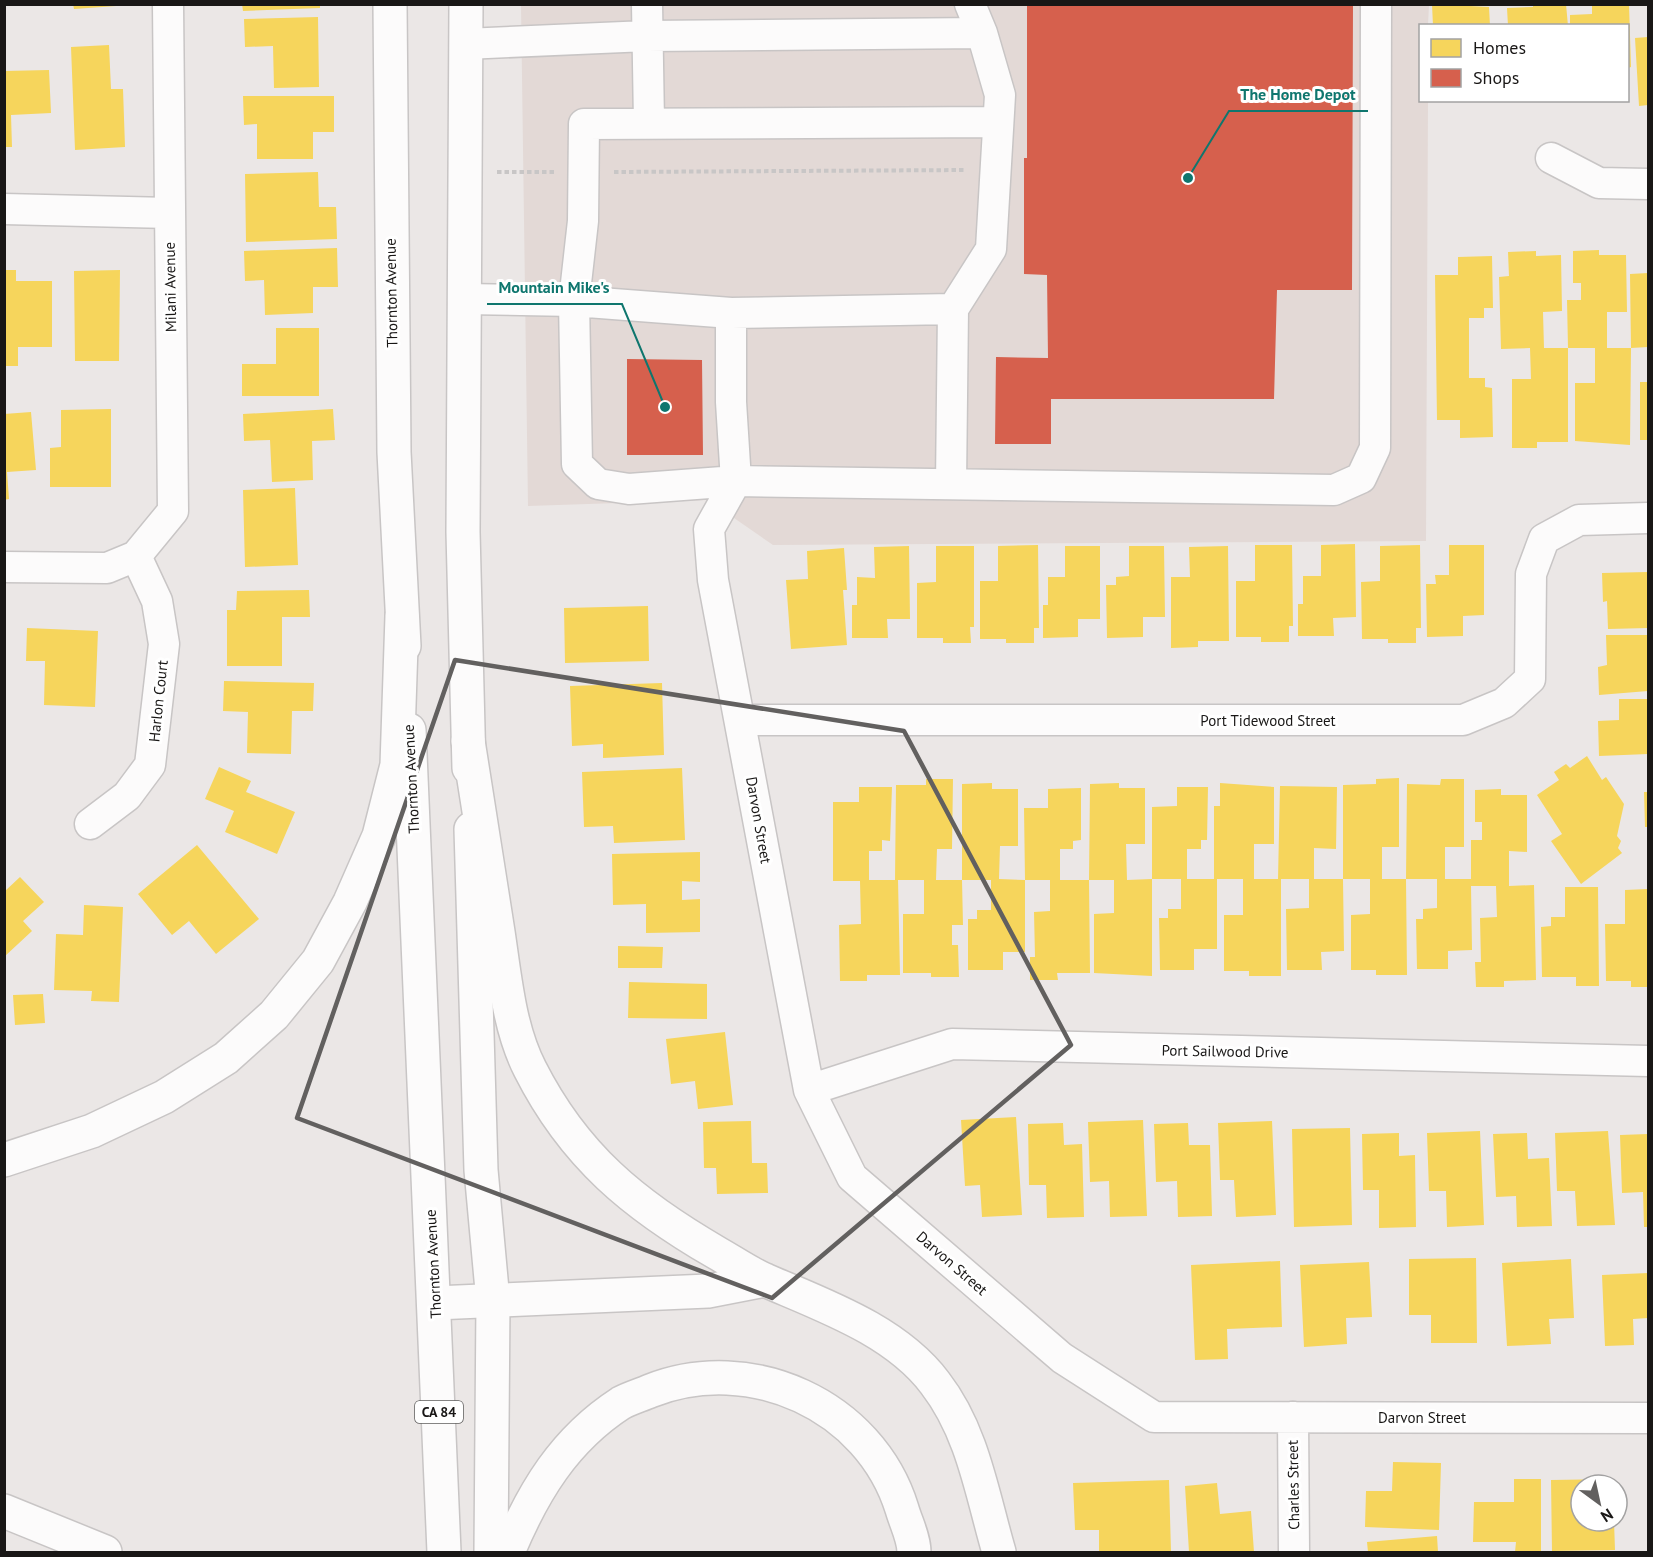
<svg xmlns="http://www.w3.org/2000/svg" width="1653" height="1557" font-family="'PT Sans',sans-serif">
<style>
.built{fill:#e3d9d6}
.homes{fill:#f6d55c}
.shops{fill:#d6604d}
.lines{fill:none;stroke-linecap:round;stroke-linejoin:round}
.minor-casing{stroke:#c8c5c5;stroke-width:33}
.major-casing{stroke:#c8c5c5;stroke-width:36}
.highway-casing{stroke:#c8c5c5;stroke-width:36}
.path{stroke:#c8c6c6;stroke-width:4;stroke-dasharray:4.5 3;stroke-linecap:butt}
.minor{stroke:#fcfbfb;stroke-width:30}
.major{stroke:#fcfbfb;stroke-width:33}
.highway{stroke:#fcfbfb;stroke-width:33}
.marked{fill:none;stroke:#62605f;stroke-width:4.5;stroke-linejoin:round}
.labels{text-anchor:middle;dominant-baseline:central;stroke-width:6;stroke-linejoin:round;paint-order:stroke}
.shield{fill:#fff;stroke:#5e5d5c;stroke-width:1.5}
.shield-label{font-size:14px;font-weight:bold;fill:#191716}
.street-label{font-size:15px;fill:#191716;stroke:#fff}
.leader{fill:none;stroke:#0f766e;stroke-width:2}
.callout-dot{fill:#0f766e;stroke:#fff;stroke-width:2}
.callout-label{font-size:16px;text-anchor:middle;font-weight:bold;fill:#0f766e;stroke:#fff;stroke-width:6;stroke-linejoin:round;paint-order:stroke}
</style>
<rect width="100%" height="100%" fill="#ebe7e6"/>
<path class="built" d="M521 5H1429L1428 25 1420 26V100L1428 101 1426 541 773 545 708 500 528 506Z"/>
<path class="homes" d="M73 4H116V6L74 9Z
M242 4H320V8L243 11Z
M1432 4 1489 7 1490 26H1433Z
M1533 4H1566L1568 26H1508L1507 8 1533 7Z
M1592 4H1629L1631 67 1628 68V26H1570V15L1592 14Z
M318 17 319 87 274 88 273 46 245 47 244 19Z
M1648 37V105L1639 106 1635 38Z
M109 45 111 89H123L125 147 75 150 71 47Z
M49 70 51 113 11 115 12 147H4V71Z
M243 96H334V132H313V159H257V124L244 125Z
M318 172 319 207H336L337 239 246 242 245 174Z
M337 248 338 287H313V313L265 315 264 280 245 281 244 251Z
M1599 250V255H1626L1627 312H1607V348H1631L1630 445 1575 441V383H1595V348H1568L1567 300H1581V283H1573V251Z
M1536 251V256L1561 255 1562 311 1543 312 1544 348H1568V442H1537V448H1512V379H1531L1530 348 1501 349 1499 277 1509 276 1508 252Z
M1492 256 1493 308H1484V318H1469V378H1485V387L1492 388 1493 437 1460 438V420H1437L1435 275H1458V257Z
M4 270H16V281H52V347H18V366H4Z
M120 270 119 361H75L74 271Z
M1648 273V347L1631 348 1630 274Z
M276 328H319V396H242V364H276Z
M1640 382H1648V440H1640Z
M111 409V487H50V448L61 447V410Z
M333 409 335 440 312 441 313 480 272 482 270 440 244 441 243 414Z
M31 412 36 470 7 472 9 499 4 500V414Z
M295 488 298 565 245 567 243 490Z
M1355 544 1356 617 1333 618 1334 636H1298V604H1303V576H1321V545Z
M1038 545 1039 628H1034V643H1006V639H980V581H998V546Z
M1255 545H1292L1293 626H1289V642H1261V637H1236V581H1255Z
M1420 545 1421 628H1416V643H1388V639H1362L1361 582 1380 581V546Z
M1449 545H1484V615L1463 616V636L1427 637 1426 584H1436L1435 575H1449Z
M909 546 910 619H887L888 638H852V605H857V577L875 578 874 547Z
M936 546H974V627H970L971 643H943V638H917V583L936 582Z
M1065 546H1100V619H1078V637L1043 638V605H1048V577H1065Z
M1129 546H1164L1165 617H1143V637L1107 638 1106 585H1116V577L1129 576Z
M1228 546 1229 641H1198V647L1171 648V577H1190L1189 547Z
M844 548 847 590H843L847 645 791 649 786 580 808 579 807 551Z
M1648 572V628L1608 629 1607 601 1603 602 1602 573Z
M309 590 310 617H282V666H227V610H236L237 591Z
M648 606 649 661 565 663 564 608Z
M27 628 98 631 95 707 44 705 45 661H26Z
M1606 635H1648V691L1599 695 1598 667 1607 665Z
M224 681 314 683 313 711H292L291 754 247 753 248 712 223 711Z
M662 683 664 755 603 758V744L572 746 570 686Z
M1619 699H1648V754L1599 756 1598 721 1619 720Z
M1587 756 1602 780 1606 777 1624 804 1617 836 1621 841 1618 848 1622 853 1581 884 1551 841 1562 834 1537 795 1559 780 1554 772 1566 764 1570 768Z
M219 767 251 781 246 792 295 812 277 854 225 832 234 811 205 799Z
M682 768 685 840 614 843 613 826 584 827 582 772Z
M1399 778V847H1382V879H1406L1407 975H1376V970H1351V915L1370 914V879H1343V785L1376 784V779Z
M926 779H953L952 849H937L936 880H962L963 925H952V945H958L959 977H931V973H903V914H924V880H898L900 975H867V981H840L839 925 861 924 860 881H833V802H859V787H892L890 841 882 840V851H869V880H895L896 785H926Z
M1441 779H1464V847H1445V879H1471V840H1482V822H1475V790L1501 789V795H1527V852L1509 851V886L1534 885 1536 980 1504 981V987H1476L1475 962H1481L1480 918 1497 917 1496 886H1471L1472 950 1448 951V969H1417L1416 919H1423V909L1437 908V879H1406L1407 784 1440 785Z
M992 783V789H1018V846H1000L999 879 1025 880 1024 808H1048V789L1081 788V840L1073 841V849H1060V880H1089L1090 784 1119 783V788H1145V844H1126L1127 880 1152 879V976L1094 973V914L1114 913V880H1089L1090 973H1057L1058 980H1030V957H1035L1034 912 1050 911V880H1025V952H1003V970H968V919H977V910H991V880H962V784Z
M1220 783 1274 787V844H1254V879H1278L1280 786 1337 787 1336 849 1314 848V879H1343L1344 951 1321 952 1322 970H1287L1286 909 1309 908V879H1281V976H1249V971H1224V915H1243V879H1217V949H1194V970H1160L1159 918H1168V909H1181V879H1152V807L1177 806V787H1208L1207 840H1201V849H1187V879H1214V806H1220Z
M1644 792H1648V827H1645Z
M197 845 259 919 216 954 189 921 172 935 138 894Z
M700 852V882L682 881V900L700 899V932L646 933V904L613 905 612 854Z
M20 877 44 902 23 921 32 931 4 957V892Z
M1565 887H1598L1599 986H1576V977H1542L1541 927 1551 926V917H1565Z
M1648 889V987H1631V981H1606L1605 924H1625V890Z
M84 905 123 907 119 1002 91 1001 92 991 54 990 56 934 83 935Z
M618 946 663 947 662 968H618Z
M629 982 707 984V1019L628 1018Z
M43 994 45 1023 15 1025 13 995Z
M725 1032 733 1105 698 1109 695 1081 671 1084 666 1039Z
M1016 1117 1022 1215 982 1217 980 1185 965 1186 961 1120Z
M1143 1120 1147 1216 1110 1217 1109 1181 1090 1182 1088 1122Z
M751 1121 752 1163H767L768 1193 717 1194 716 1168H704L703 1122Z
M1272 1121 1276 1215 1236 1217 1234 1180H1220L1218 1123Z
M1063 1123 1064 1145 1082 1144 1084 1217 1047 1218 1046 1185H1029L1028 1124Z
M1188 1123 1189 1145H1210L1212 1216 1178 1217 1177 1181 1156 1182 1154 1124Z
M1350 1128 1352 1225 1294 1227 1292 1129Z
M1480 1131 1484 1225 1447 1227 1446 1191H1429L1427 1133Z
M1608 1131 1615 1225 1577 1226 1575 1191H1557L1555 1133Z
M1399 1133V1156L1415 1155 1416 1227 1379 1228V1190H1363L1362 1134Z
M1527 1133 1528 1159 1549 1158 1552 1226 1517 1227 1516 1196 1496 1197 1493 1134Z
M1648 1134V1227H1644L1643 1192 1622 1193 1620 1135Z
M1476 1258 1477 1343H1431V1315H1409V1259Z
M1571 1259 1574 1318 1549 1319 1551 1344 1507 1346 1502 1263Z
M1280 1261 1282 1327 1227 1329 1228 1359 1195 1360 1191 1265Z
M1369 1262 1372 1317 1346 1318 1347 1344 1304 1347 1300 1265Z
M1648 1273V1318L1633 1319 1634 1345 1605 1346 1602 1275Z
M1393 1462 1441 1463 1439 1530 1365 1527 1366 1491H1392Z
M1514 1479H1541V1552H1515L1516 1542H1473L1474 1502H1514Z
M1613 1479V1485H1581V1521H1614L1615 1550 1552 1551 1551 1480Z
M1169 1480 1171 1552H1099V1530H1075L1073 1483Z
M1217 1483 1220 1514 1251 1511 1254 1552H1189L1185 1486Z
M1437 1536 1438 1552H1368L1367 1542Z"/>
<path class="shops" d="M1027 4H1353L1352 290H1277L1274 399H1051V444H995L996 357 1048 358 1047 275 1024 274V158H1027Z
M627 359 702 360 703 455H627Z"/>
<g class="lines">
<defs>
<path id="minor" d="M647 4 649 123
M465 44 647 36 982 33
M1551 158 1599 183 1648 184
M4 209 169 213
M464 299 574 301 731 313 953 309
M731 313V402L736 481 1334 490 1361 478 1375 448 1376 4
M736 481 709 529 713 580 809 1090 852 1177 1062 1358 1154 1417 1648 1418
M736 481 629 489 598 484 577 464 574 301 583 221 584 124 998 122
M951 484 953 309 991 249 1000 95 982 33 970 4
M4 567 107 568 136 556 173 511 168 4
M741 720H1463L1504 703 1530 679 1531 574 1544 539 1579 520 1648 518
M90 824 127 796 150 765 164 644 157 601 136 556
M809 1090 952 1044 1648 1061
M1293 1417 1294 1552"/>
<path id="major" d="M390 4 394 452 404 646
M466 4 463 532 469 768
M409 730 444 1552
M471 829 481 1170 493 1301 491 1552"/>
<path id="highway" d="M468 741C478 805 488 869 498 932 505 978 509 1028 530 1069 574 1156 634 1205 717 1253 733 1262 750 1274 767 1281 825 1306 896 1331 935 1383 973 1432 982 1494 999 1552
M4 1160 92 1131 164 1097 226 1058 274 1015 318 961 350 902 379 836 397 765 402 616
M435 1303 708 1291 765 1280
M4 1511 105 1552
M508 1552C533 1492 564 1440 621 1403 630 1398 641 1395 650 1391 750 1351 870 1405 902 1509 906 1523 914 1538 914 1552"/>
</defs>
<use href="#minor" class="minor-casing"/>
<use href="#major" class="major-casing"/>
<use href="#highway" class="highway-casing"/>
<path class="path" d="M497 172H555
M614 172 966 170"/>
<use href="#minor" class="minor"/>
<use href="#major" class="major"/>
<use href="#highway" class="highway"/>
</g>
<path class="marked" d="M455 660 904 731 1071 1045 772 1298 297 1118Z"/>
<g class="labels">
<rect class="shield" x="415" y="1401" width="48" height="22" rx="4.5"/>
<g class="shield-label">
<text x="439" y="1412">CA 84</text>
</g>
<g class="street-label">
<text transform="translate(170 287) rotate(-91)">Milani Avenue</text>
<text transform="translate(391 293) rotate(-91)">Thornton Avenue</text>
<text transform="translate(158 701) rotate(-84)">Harlon Court</text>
<text x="1268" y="720">Port Tidewood Street</text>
<text transform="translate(411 779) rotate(-93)">Thornton Avenue</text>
<text transform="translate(759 820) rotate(80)">Darvon Street</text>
<text transform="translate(1225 1051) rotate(1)">Port Sailwood Drive</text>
<text transform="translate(952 1263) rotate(41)">Darvon Street</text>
<text transform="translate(433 1264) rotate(-93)">Thornton Avenue</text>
<text x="1422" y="1417">Darvon Street</text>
<text transform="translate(1293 1485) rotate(-91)">Charles Street</text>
</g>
</g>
<path class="leader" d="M1188 178L1229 111H1368M665 407L622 304H487"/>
<g class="callout-dot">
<circle cx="1188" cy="178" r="6"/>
<circle cx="665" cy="407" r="6"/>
</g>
<g class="callout-label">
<text x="1298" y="100">The Home Depot</text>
<text x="554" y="293">Mountain Mike's</text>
</g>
<rect width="1653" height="1557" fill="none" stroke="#191716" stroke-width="12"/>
<rect x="1419" y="24" width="210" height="78" fill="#ffffff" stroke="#a3a2a2" stroke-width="1.5"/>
<rect x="1431" y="39" width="30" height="18" fill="#f6d55c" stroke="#a3a2a2" stroke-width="1.5"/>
<text x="1473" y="54" font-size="18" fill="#191716">Homes</text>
<rect x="1431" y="69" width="30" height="18" fill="#d6604d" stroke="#a3a2a2" stroke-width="1.5"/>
<text x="1473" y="84" font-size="18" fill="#191716">Shops</text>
<g transform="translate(1599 1503) rotate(147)"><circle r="28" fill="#ffffff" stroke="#a3a2a2" stroke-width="1.5"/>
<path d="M0-4.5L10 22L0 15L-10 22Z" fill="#62605f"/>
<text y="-9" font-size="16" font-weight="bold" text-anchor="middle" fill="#191716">N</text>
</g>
</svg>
